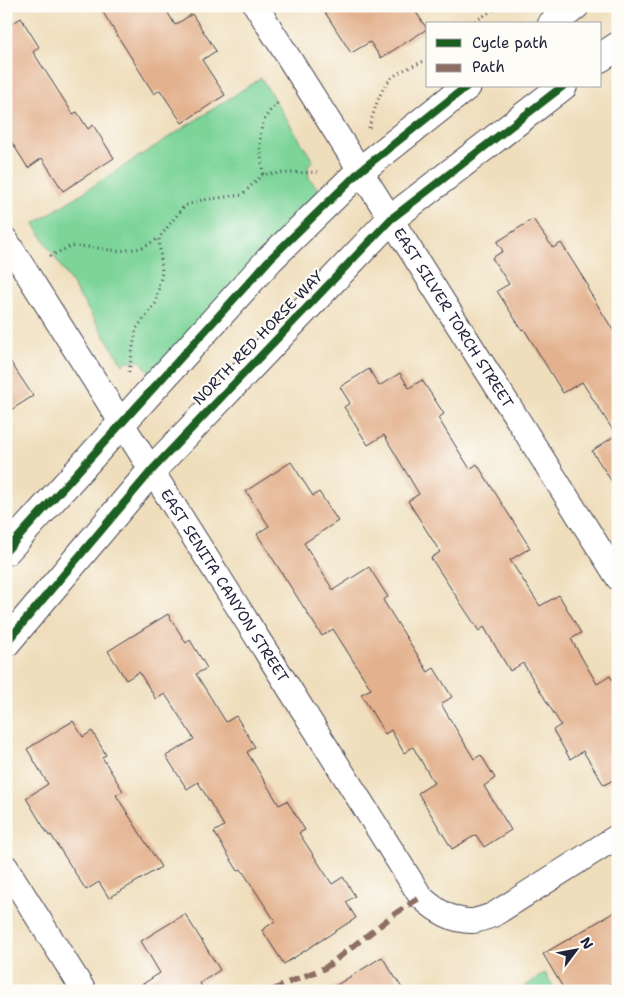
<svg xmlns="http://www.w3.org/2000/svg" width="624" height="997" font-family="'Shantell Sans',sans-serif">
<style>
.green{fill:#7cd499;stroke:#4f7b6a}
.building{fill:#e3b18d}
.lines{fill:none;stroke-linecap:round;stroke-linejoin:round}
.minor-casing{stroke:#413e4e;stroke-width:26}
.tertiary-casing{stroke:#413e4e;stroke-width:30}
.path{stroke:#413e4e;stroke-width:3;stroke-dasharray:1 4;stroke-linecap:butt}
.minor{stroke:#fff;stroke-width:24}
.tertiary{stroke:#fff;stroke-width:28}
.quiet{stroke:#8d6e63;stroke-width:6;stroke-dasharray:12 6;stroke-linecap:butt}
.cycleway-casing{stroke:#fdfcf7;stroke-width:11}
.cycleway{stroke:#1b5e20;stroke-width:8}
.labels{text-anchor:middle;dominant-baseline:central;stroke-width:4.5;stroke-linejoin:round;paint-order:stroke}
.street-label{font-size:15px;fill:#22223b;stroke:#fdfcf7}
</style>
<rect width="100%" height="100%" fill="#fdfcf7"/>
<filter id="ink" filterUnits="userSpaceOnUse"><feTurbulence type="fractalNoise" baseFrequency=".02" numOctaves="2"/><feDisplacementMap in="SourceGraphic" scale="10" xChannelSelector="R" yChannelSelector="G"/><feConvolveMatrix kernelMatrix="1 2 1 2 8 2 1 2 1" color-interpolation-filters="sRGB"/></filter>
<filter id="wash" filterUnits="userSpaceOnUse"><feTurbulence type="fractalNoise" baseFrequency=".0096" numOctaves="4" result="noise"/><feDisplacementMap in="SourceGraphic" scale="20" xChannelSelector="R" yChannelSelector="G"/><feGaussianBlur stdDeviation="1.12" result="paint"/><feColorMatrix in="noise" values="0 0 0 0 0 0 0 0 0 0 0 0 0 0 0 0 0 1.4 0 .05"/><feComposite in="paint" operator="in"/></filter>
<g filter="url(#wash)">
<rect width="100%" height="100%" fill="#efdebc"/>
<path class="green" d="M261 78 313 161 308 165 309 178 321 192 151 373 140 361H126L123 365 34 224Z
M545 973 556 991H526L524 987Z"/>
<g id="blocks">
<path class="building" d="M99 6H164L175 25 192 14 216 51 202 60 225 95 182 123 160 90 154 94Z
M321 6H412L427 29 381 58 370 42 351 53Z
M21 18 39 47 33 52 73 114 77 112 88 129 93 125 114 158 63 191 42 158 28 168 6 133V27Z
M533 219 553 248 561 243 589 287 587 288 618 338V491L592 451 616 435 582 382 563 393 524 329 522 330 497 291 509 284 492 258 503 251 497 242Z
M6 355 33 396 6 413Z
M369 369 379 386 400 373 409 388 422 380 444 414 438 418 470 469 477 464 530 548 510 560 540 606 559 595 581 633 571 639 597 684 610 676 618 689V777L604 785 583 751 570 759 553 730 561 725 523 663 510 671 484 627 479 631 431 558 440 552 408 501 419 494 384 435 368 445 344 407 350 403 340 387Z
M291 462 313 496 319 492 338 521 304 543 333 590 369 567 388 597 383 600 428 672 434 668 452 697 441 704 474 759 481 755 495 778 484 786 511 830 484 847 476 835 452 849 418 793 434 783 413 747 404 753 391 730 385 734 361 694 371 689 333 629 322 636 257 534 269 526 246 491Z
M168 614 186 643 190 640 207 668 196 674 226 722 236 716 255 747 247 752 279 805 287 801 305 830 299 833 332 884 343 877 355 896 346 902 356 918 284 964 262 930 275 921 241 869 238 871 214 832 224 826 198 782 187 789 166 756 194 739 165 694 156 699 139 672 126 680 108 651Z
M73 721 83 737 92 731 106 755 102 757 123 791 116 795 161 867 109 898 99 882 86 890 51 835 49 836 26 798 48 784 27 749Z
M618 910V979L598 991H565L543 954Z
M185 914 220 970 200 983 204 991H132L160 973 141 941Z
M382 957 404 991H327Z"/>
</g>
</g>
<g filter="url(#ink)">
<use href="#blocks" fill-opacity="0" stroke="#413e4e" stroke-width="1"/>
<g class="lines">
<defs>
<g id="minor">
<path id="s1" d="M256 6 618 578"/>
<path id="s2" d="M6 240 421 897C435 910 452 922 473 921 480 920 487 917 493 915L618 836"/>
<path d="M6 867 84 991"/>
</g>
<path id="tertiary" d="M552 24 575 6
M600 58 618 46
M6 551 270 259 360 171 467 86
M6 643 152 470 391 219 563 86"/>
</defs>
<use href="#minor" class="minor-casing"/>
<use href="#tertiary" class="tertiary-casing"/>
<path class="path" d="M471 24 499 6
M369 128C376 106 380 82 402 71 411 66 419 64 428 59
M263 174C260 145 254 122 279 102
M50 256 71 246 90 247 118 251 142 248 159 238
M129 372 136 329 156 303 162 272 159 238 184 206 202 200 242 195 263 174 320 172"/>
<use href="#minor" class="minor"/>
<use href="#tertiary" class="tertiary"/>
<path class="quiet" d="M272 991 287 983 325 968 396 913 421 897"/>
<defs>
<path id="cycleway" d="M6 551 270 259 360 171 467 86
M6 643 152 470 391 219 563 86"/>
</defs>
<use href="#cycleway" class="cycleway-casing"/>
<use href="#cycleway" class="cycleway"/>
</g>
</g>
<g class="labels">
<g class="street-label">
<text stroke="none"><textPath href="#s1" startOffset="369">EAST SILVER TORCH STREET</textPath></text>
<text transform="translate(258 338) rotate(-46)">NORTH RED HORSE WAY</text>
<text stroke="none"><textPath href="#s2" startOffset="409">EAST SENITA CANYON STREET</textPath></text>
</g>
</g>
<rect width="624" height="997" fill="none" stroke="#fdfcf7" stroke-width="25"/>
<rect x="426" y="22" width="175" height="65" fill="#fdfcf7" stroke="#a5a5ac"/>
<rect x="436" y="39" width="25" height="8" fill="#1b5e20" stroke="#a5a5ac"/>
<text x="472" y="48" font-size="15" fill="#22223b">Cycle path</text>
<rect x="436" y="64" width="25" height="8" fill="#8d6e63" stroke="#a5a5ac"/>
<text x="472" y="72" font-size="15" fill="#22223b">Path</text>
<g transform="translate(576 950) rotate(58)" stroke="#fdfcf7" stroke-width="4" paint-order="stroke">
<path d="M0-4L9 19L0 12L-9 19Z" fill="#22223b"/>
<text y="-8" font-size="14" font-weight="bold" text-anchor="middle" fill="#22223b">N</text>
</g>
</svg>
